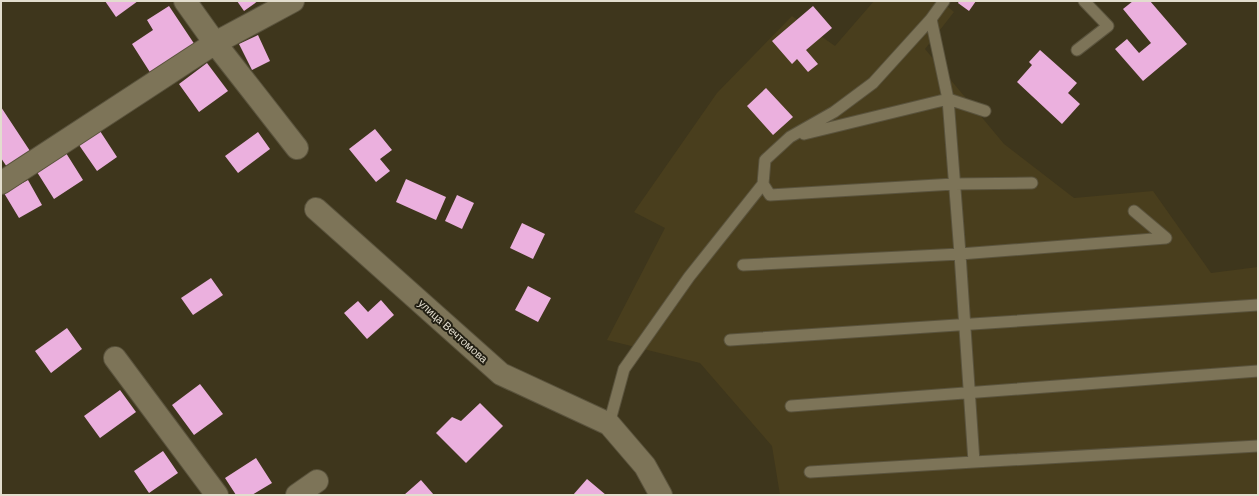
<svg xmlns="http://www.w3.org/2000/svg" width="1259" height="496" font-family="'DM Sans',sans-serif">
<style>
.built{fill:#493e1d}
.building{fill:#ebb0de}
.lines{fill:none;stroke-linecap:round;stroke-linejoin:round}
.service-casing{stroke:#5a533d;stroke-width:13}
.minor-casing{stroke:#5a533d;stroke-width:24}
.service{stroke:#7d7458;stroke-width:11}
.minor{stroke:#7d7458;stroke-width:22}
.labels{text-anchor:middle;dominant-baseline:central;stroke-width:4;stroke-linejoin:round;paint-order:stroke}
.street-label{font-size:11px;fill:#e2ddce;stroke:#211e12}
</style>
<rect width="100%" height="100%" fill="#3e361c"/>
<path class="built" d="M874 1H941L954 12 925 49 1004 144 1074 198 1153 191 1211 273 1258 267V495H780L772 446 700 363 607 340 665 228 634 212 717 93 792 16 835 46Z"/>
<path class="building" d="M105 1H138L116 17Z
M237 1H258L244 11Z
M959 1H976L969 11 958 3Z
M1133 1H1150L1187 44 1143 81 1115 49 1127 39 1139 53 1151 43 1123 9Z
M169 6 197 48 153 77 132 44 153 30 147 20Z
M813 6 832 28 806 50 818 64 808 72 797 59 792 64 772 41Z
M258 35 270 61 252 70 239 44Z
M1040 50 1077 83 1068 93 1080 104 1062 124 1017 82 1032 65 1029 62Z
M207 63 228 91 199 112 179 84Z
M766 88 793 117 773 135 747 106Z
M1 107 30 151 7 167 1 158Z
M375 129 392 150 380 159 390 171 376 182 349 149Z
M100 131 117 157 97 171 79 145Z
M258 132 270 149 238 173 225 156Z
M66 153 83 180 54 199 37 172Z
M406 179 446 197 436 220 396 202Z
M28 180 42 205 19 218 4 193Z
M457 195 474 203 462 229 445 221Z
M522 223 545 234 533 259 510 248Z
M211 278 223 295 193 315 181 298Z
M528 286 551 298 538 322 515 310Z
M381 300 394 315 367 339 344 313 358 301 368 312Z
M67 328 82 349 51 373 35 351Z
M200 384 223 414 194 435 172 405Z
M120 390 136 412 100 438 84 416Z
M480 403 503 426 466 463 436 433 452 417 461 421Z
M163 451 178 473 149 493 134 471Z
M256 458 272 483 252 495H236L225 478Z
M587 479 606 495H573Z
M421 480 434 495H404Z"/>
<g class="lines">
<defs>
<path id="service" d="M931 19 948 99 960 254 974 462 1258 446
M1077 50 1108 26 1084 1
M804 134 948 99 985 111
M763 184 770 195 954 184 1032 183
M743 265 960 254 1166 238 1134 211
M730 340 1258 305
M791 406 1258 371
M609 424 624 369 689 277 763 184 765 160 790 137 834 112 873 83 931 19 944 1
M810 472 974 462"/>
<path id="minor" d="M185 1 215 43 297 148
M1 183 215 43 293 1
M316 209 501 374 609 424 645 466 661 495
M115 358 217 495
M297 495 317 481"/>
</defs>
<use href="#service" class="service-casing"/>
<use href="#minor" class="minor-casing"/>
<use href="#service" class="service"/>
<use href="#minor" class="minor"/>
</g>
<g class="labels">
<g class="street-label">
<text transform="translate(453 331) rotate(42)">улица Вечтомова</text>
</g>
</g>
<rect width="1259" height="496" fill="none" stroke="#e2ddce" stroke-width="4"/>
</svg>
